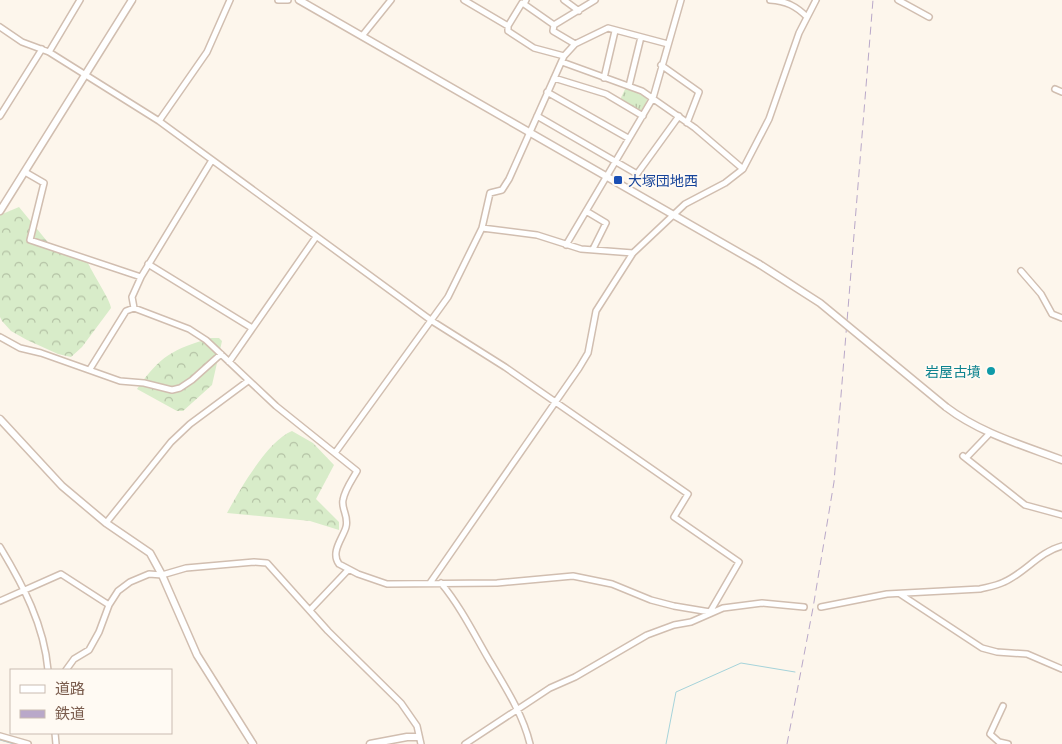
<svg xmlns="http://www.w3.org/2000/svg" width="1062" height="744" font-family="Barlow,'Noto Sans JP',sans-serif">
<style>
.forest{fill:url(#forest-crowns)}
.park{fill:url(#park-tufts)}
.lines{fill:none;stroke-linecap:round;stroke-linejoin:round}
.stream{stroke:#a5d3da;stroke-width:1}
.minor-casing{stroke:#d1beb0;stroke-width:8}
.tertiary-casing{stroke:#d1beb0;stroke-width:9}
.minor{stroke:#fff;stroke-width:5}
.tertiary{stroke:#fff;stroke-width:6}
.rail{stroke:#b9a8c9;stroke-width:1;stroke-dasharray:8 5;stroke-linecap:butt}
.tertiary-bridge-casing{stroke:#d1beb0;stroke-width:9;stroke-linecap:butt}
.tertiary-bridge{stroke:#fff;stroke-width:6}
.transit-dot{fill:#1a4fb4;stroke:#fffaf3;stroke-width:2}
.culture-dot{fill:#0f9aa8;stroke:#fffaf3;stroke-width:2}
.labels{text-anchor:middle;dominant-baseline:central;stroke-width:4;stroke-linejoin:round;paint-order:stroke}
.transit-label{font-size:14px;fill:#164399;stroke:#fffaf3;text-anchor:start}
.culture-label{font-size:14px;fill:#0d838f;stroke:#fffaf3;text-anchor:end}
</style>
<defs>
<pattern id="forest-crowns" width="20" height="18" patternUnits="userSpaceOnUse" patternTransform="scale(1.25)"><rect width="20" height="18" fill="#d8ecc9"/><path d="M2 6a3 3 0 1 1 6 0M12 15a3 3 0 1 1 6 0" fill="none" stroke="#b4c2a5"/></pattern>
<pattern id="park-tufts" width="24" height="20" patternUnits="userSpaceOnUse" patternTransform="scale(1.25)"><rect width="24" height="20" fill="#d8ecc9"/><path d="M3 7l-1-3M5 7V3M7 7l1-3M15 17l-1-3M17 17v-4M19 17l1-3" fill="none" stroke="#b4c2a5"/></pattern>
</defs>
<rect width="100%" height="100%" fill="#fdf6ec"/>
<path class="forest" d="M19 207 51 246 87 261C91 271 111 301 111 308L82 347 71 357 58 354 27 340 11 331 2 321 0 317V215Z
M211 338H219L222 341 212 385 183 411H177L137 389C160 356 173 349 211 338Z
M292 431 313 443 334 465 316 499 339 522V530L310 521 227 513C239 491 268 440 292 431Z"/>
<path class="park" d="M626 87 648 98 643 110H639L620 100Z"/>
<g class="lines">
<path class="stream" d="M0 740 14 744
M666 744 676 692 741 663 795 672"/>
<defs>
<path id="minor" d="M278 0H288
M464 0 508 26V31L534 48 564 56
M526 0 524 4 554 25
M564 0 579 11
M770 0C786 1 796 6 807 17
M898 0 929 17
M508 26 522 3 524 4
M0 27 22 42 49 52 159 121 432 321 505 367 688 494 674 517 739 562 710 612
M362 36 391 0
M575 44 553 31 554 25 595 0
M49 52 80 0
M562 62 642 91 695 128 743 169
M661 65 699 92 687 123
M554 78 606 94 643 116
M604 78 615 31
M629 86 641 37
M1055 89 1062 92
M547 92 628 138
M0 116 42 49
M537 116 637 174 679 116
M159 121 207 52 230 0
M25 172 44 183 30 240 141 277
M586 211 606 223 593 249
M482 228 537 235 581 249 633 253
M566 245 653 98 681 0
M148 264 252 328
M1021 271 1041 294 1052 314 1062 318
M134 308 132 297 141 277 212 160
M0 337 20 348 41 353 120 381 144 383 172 390 180 388 192 380 221 354
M229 362 316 237
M90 369 126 311 134 308 189 329 206 340 276 406 357 471C352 480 345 489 343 500 341 509 349 516 346 527 343 538 330 552 339 564L358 574 387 584 497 583 573 576 612 584 651 600 674 606 710 612
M335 453 448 297 482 228 490 193 502 190 509 179 564 56 575 44 608 28 668 44
M963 456 1025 505 1062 515
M966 458 990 433
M106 523 171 442 190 424 248 381
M0 547C23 585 44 625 48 670
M430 583 579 368 588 353 596 311 633 253 685 204 725 183 743 169 769 119 799 33 816 0
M441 583C460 606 473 632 488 658 504 685 523 714 530 744
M900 594 982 648 997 652 1027 654 1062 669
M0 601 61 574 109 605
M821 607 887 594 980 589C988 587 996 586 1004 582 1025 573 1039 552 1062 546
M310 610 348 570
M66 670 74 659 89 650 99 632 109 605 118 591 130 582 149 574 162 575 186 568 254 562 267 563 328 631 401 703 417 726 421 744
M1003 706 990 734 999 742 1008 744
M55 733 56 744
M0 736 28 744
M465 744 550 688 575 677 647 635 674 625 691 622 723 608 762 603 804 607"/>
<path id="tertiary" d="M299 0 759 264
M0 211 132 0
M946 407C980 433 1022 445 1062 460
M0 419 62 486 106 523 150 553 162 575 197 655 253 744
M370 744 407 737H418"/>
</defs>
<use href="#minor" class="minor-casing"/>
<use href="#tertiary" class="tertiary-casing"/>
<use href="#minor" class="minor"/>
<use href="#tertiary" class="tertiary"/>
<path class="rail" d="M787 744 813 608 834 482 873 0"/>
<defs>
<path id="tertiary-bridge" d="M759 264 820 303 946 407"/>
</defs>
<use href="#tertiary-bridge" class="tertiary-bridge-casing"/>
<use href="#tertiary-bridge" class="tertiary-bridge"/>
</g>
<rect class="transit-dot" x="613" y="175" width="10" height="10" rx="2.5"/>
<circle class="culture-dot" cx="991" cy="371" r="5"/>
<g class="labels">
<g class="transit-label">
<text x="628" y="180">大塚団地西</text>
</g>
<g class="culture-label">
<text x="981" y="371">岩屋古墳</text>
</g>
</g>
<rect x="10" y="669" width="162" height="65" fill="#fffaf3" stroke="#cabbb1"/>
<rect x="20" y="685" width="25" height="8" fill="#ffffff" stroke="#cabbb1"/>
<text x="55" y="694" font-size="15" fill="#7a5c4d">道路</text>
<rect x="20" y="710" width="25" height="8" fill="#b9a8c9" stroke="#cabbb1"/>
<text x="55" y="719" font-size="15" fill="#7a5c4d">鉄道</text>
</svg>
